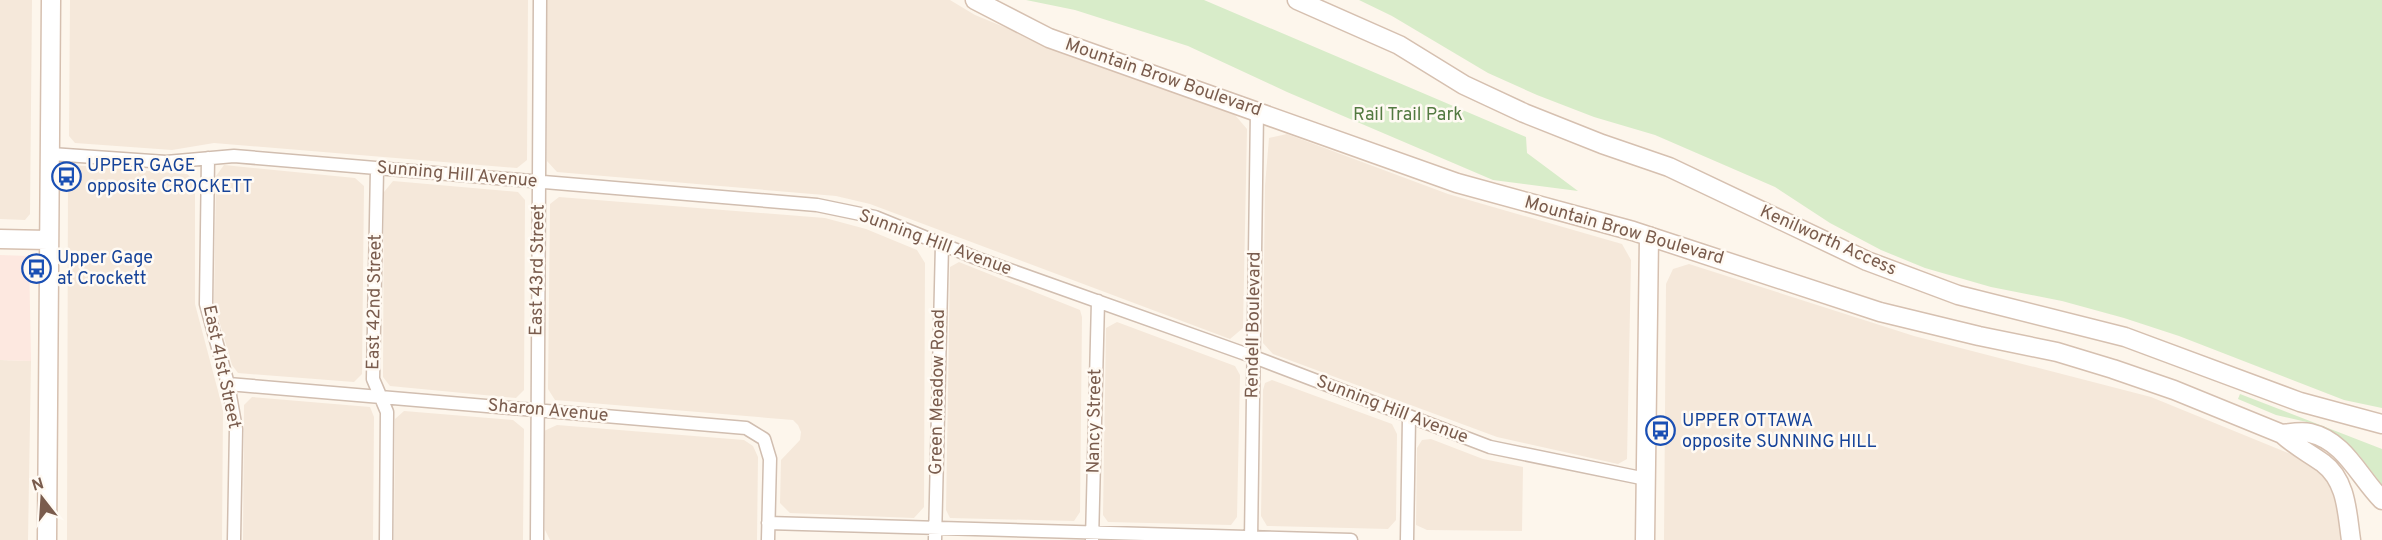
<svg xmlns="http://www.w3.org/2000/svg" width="2382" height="540" font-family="Overpass,sans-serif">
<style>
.residential{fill:#f5e8da}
.commercial{fill:#fde8e0}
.green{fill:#d8ecc9}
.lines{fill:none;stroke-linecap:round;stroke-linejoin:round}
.street-casing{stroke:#d1beb0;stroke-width:15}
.secondary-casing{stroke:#d6c0b0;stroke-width:21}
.street{stroke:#fff;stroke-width:12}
.secondary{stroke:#fff;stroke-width:18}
.labels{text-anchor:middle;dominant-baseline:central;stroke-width:5;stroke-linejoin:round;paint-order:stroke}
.street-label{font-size:18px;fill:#7a5c4d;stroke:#fffaf3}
.park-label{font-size:18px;fill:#537a41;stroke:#fffaf3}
.transit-label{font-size:18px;fill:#164399;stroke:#fffaf3;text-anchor:start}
</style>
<rect width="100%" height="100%" fill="#fdf6ec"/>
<path class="residential" d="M0 0H32L30 214 25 220 0 219Z
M70 0H528L527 160 517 168 214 143 172 150 75 143 69 136Z
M547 0H950L975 15 1043 43 1235 115 1247 129 1243 328 1230 339 870 204 836 196 557 172 547 161Z
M1287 134 1448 194 1622 244 1631 260 1627 459 1618 464 1497 437 1273 354 1263 343 1265 186 1269 138Z
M72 165 187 174 195 181V304L223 410 222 540H67L68 173Z
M224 165 355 178 364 186 362 374 354 382 238 373 232 365 214 303 216 176Z
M393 181 518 192 525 200 524 390 516 398 390 386 383 377 384 192Z
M559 197 825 218 866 229 917 250 925 263 924 507 914 518 790 513 780 503 781 460 800 440 801 432 798 425 793 420 555 400 548 389 550 204Z
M959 262 1080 310 1082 317 1080 512 1074 521 950 518 946 510 950 267Z
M1689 264 1914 336 2151 397 2303 459 2327 480 2336 503 2341 540H1664L1666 284 1673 269Z
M1117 322 1235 366 1240 375 1237 517 1231 525 1108 522 1103 515 1106 328Z
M0 360 31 361 28 540H0Z
M1272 380 1392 424 1397 434 1396 520 1388 529 1267 526 1261 516 1263 390 1265 383Z
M252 397 370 407 374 417 373 540H243L244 405Z
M404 411 513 420 524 429 523 540H394L395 419Z
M557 425 744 440 753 446 758 457 757 540H550L545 530 544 431Z
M1431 439 1483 459 1523 467 1522 531 1427 530 1416 525 1417 448 1422 440Z"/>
<path class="commercial" d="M0 255 29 256 31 361 0 360Z"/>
<path class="green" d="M1026 0H1204L1526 137 1527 153 1578 191 1493 180 1287 92 1188 46 1075 10Z
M1359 0H2382V408L2344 400 2179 336 2124 318 2062 301 1991 287 1925 268 1881 250 1830 223 1775 187 1655 135 1594 117 1537 95 1488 73 1392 16Z
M2240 394 2382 449V485L2359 455 2334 433 2311 423 2276 415 2238 399Z"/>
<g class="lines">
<defs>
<path id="street" d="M51 154 166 162 234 156 817 205 875 217 976 258 1254 357 1490 447 1646 479
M208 158 206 304 228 384 236 429 234 540
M377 169 373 379 387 412 386 540
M228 384 746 428 764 439 770 459 768 540
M768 523 1351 540
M537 540 540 0
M935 540 942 244
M1092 540 1098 301
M1251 540 1257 111
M1407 540 1409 418"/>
<path id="secondary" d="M975 0 1049 38 1457 183 1633 231 1880 312 1979 336 2057 352 2113 369 2174 390 2282 434C2295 446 2309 453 2323 463 2347 481 2347 513 2351 540
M1297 0 1399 45 1464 85 1524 113 1602 144 1669 167 1867 261 1958 295 2125 337 2300 402 2382 424
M0 239 48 240
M2282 434C2291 433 2302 431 2310 433 2345 441 2359 477 2382 500
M47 540 51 0
M1645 540 1649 236"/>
</defs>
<use href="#street" class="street-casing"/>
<use href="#secondary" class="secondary-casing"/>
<use href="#street" class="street"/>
<use href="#secondary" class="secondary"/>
</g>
<defs>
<symbol id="bus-ring" viewBox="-11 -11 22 22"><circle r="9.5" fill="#fffaf3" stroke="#1a4fb4" stroke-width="1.5"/><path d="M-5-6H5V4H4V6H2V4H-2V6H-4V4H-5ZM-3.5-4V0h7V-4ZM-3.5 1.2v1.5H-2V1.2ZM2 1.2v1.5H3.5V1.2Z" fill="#1a4fb4"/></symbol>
</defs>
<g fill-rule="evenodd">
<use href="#bus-ring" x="50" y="160" width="33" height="33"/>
<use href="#bus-ring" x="20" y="252" width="33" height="33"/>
<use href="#bus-ring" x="1644" y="414" width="33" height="33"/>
</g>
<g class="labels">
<g class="street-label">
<text transform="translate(1163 78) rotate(19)">Mountain Brow Boulevard</text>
<text transform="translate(457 175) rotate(5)">Sunning Hill Avenue</text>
<text transform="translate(1624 231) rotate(16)">Mountain Brow Boulevard</text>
<text transform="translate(1828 241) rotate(24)">Kenilworth Access</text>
<text transform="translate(935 243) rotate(20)">Sunning Hill Avenue</text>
<text transform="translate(538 270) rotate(-89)">East 43rd Street</text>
<text transform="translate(375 302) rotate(-89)">East 42nd Street</text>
<text transform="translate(1254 325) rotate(-89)">Rendell Boulevard</text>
<text transform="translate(221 367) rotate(78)">East 41st Street</text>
<text transform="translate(938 392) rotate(-89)">Green Meadow Road</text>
<text transform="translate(1392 410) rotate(21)">Sunning Hill Avenue</text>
<text transform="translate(548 411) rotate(5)">Sharon Avenue</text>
<text transform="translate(1095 421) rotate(-89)">Nancy Street</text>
</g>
<g class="park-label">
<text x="1408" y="115">Rail Trail Park</text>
</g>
<g class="transit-label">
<text x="87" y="166">UPPER GAGE<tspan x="87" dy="21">opposite CROCKETT</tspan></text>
<text x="57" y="258">Upper Gage<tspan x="57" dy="21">at Crockett</tspan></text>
<text x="1682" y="421">UPPER OTTAWA<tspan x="1682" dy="21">opposite SUNNING HILL</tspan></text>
</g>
</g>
<g transform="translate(42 498) rotate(343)" stroke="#fffaf3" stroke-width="4.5" paint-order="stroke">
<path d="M0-4.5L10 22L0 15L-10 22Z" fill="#7a5c4d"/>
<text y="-9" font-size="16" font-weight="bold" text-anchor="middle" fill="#7a5c4d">N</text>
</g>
</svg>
